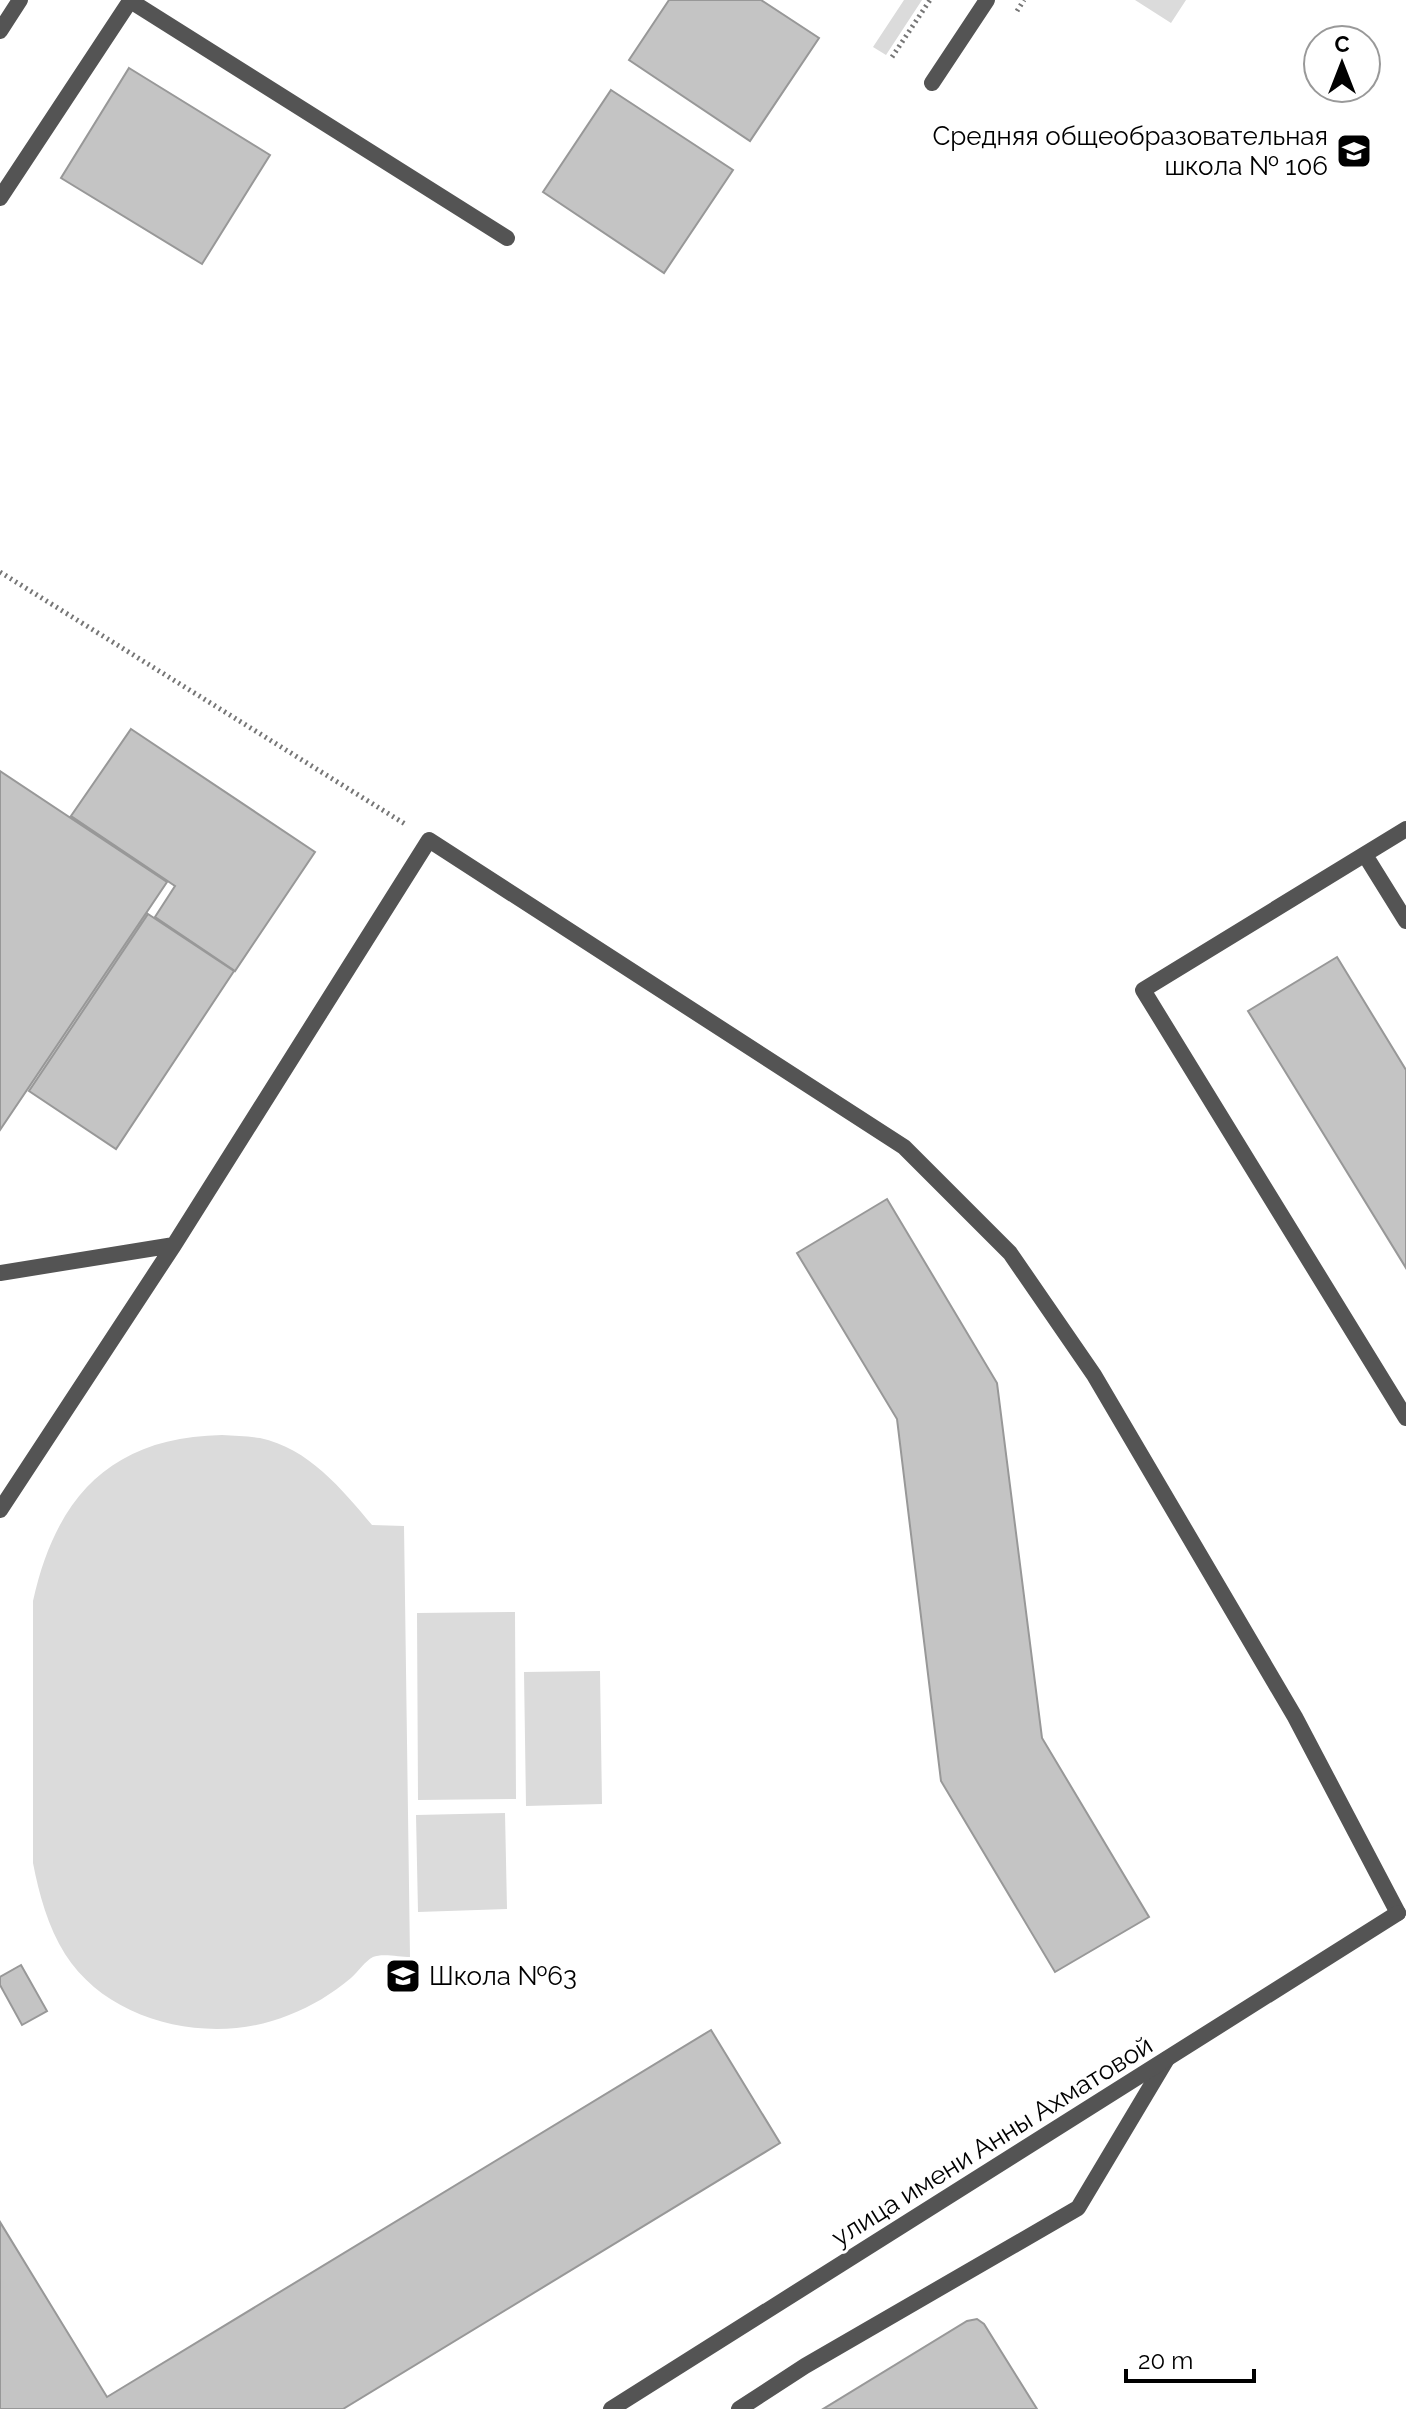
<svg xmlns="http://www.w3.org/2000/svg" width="1406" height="2409" font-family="Raleway,sans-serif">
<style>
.green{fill:#dbdbdb}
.building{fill:#c4c4c4;stroke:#989898;stroke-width:2}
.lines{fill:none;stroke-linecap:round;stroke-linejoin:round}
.path{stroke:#767676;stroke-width:5;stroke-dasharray:2 4;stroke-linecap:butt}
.lane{stroke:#545454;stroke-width:16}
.street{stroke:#545454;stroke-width:16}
.labels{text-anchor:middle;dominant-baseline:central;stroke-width:6;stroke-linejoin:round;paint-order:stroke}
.poi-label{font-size:26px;fill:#000;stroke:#fff;text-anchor:end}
.street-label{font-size:26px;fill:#000;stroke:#fff}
</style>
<rect width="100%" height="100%" fill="#fff"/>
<path class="green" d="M904 0H922L886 55 873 47Z
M1135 0H1186L1171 23Z
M222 1435C235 1436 248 1436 260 1438 308 1448 342 1489 372 1525L404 1526 410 1957C400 1957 382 1953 373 1957 365 1961 358 1972 351 1978 332 1994 312 2006 289 2015 215 2046 110 2025 65 1954 48 1927 39 1894 33 1863V1601C56 1496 112 1437 222 1435Z
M515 1612 516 1799 418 1800 417 1613Z
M600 1671 602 1804 526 1806 524 1672Z
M505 1813 507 1909 418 1912 416 1815Z"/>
<path class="building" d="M669 0H761L819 38 750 141 629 60Z
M129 68 270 155 202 264 61 178Z
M611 90 733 170 664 273 543 192Z
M131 729 315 852 235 971 155 917 175 886 71 816Z
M0 771 167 882 0 1130Z
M148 914 234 971 116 1149 29 1091Z
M1337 957 1406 1070V1268L1248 1011Z
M887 1199 997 1383 1042 1738 1149 1917 1055 1972 941 1781 897 1419 797 1253Z
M21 1965 47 2011 22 2025 0 1985V1977Z
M711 2030 780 2143 343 2409H0V2222L107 2397Z
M977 2319 984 2324 1037 2409H823L967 2321Z"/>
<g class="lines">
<path class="path" d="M1017 11 1024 0
M892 57 930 0
M0 572 405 824"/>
<path class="lane" d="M129 0 507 238
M0 31 20 0
M932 83 987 0
M0 198 130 1
M1406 829 1143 990 1406 1418
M1365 855 1406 921
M0 1273 174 1245
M0 1510 174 1245 429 840 904 1147 1010 1253 1094 1375 1295 1717 1398 1913
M739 2409 805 2366 1078 2208 1167 2059"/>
<path class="street" d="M611 2409 1398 1913"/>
</g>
<defs>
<symbol id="school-square" viewBox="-11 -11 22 22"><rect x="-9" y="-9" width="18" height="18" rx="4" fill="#000" stroke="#fff"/><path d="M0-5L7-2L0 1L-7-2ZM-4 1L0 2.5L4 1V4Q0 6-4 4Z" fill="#fff"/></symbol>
</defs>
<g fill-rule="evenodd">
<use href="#school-square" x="1334" y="131" width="40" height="40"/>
<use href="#school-square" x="383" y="1956" width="40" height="40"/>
</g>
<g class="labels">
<g class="poi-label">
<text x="1328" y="136">Средняя общеобразовательная<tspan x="1328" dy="30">школа № 106</tspan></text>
<text x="429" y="1976" text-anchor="start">Школа №63</text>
</g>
<g class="street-label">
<text transform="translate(992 2141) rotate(-32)">улица имени Анны Ахматовой</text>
</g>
</g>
<g transform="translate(1342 64)"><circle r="38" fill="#ffffff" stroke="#999999" stroke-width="2"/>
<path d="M0-6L14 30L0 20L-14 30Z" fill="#000000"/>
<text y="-12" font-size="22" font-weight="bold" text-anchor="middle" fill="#000000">С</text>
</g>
<path d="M1126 2369v12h128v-12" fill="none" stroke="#000000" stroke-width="4"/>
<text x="1138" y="2369" font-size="24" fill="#000000" stroke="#ffffff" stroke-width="6" paint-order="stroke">20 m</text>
</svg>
